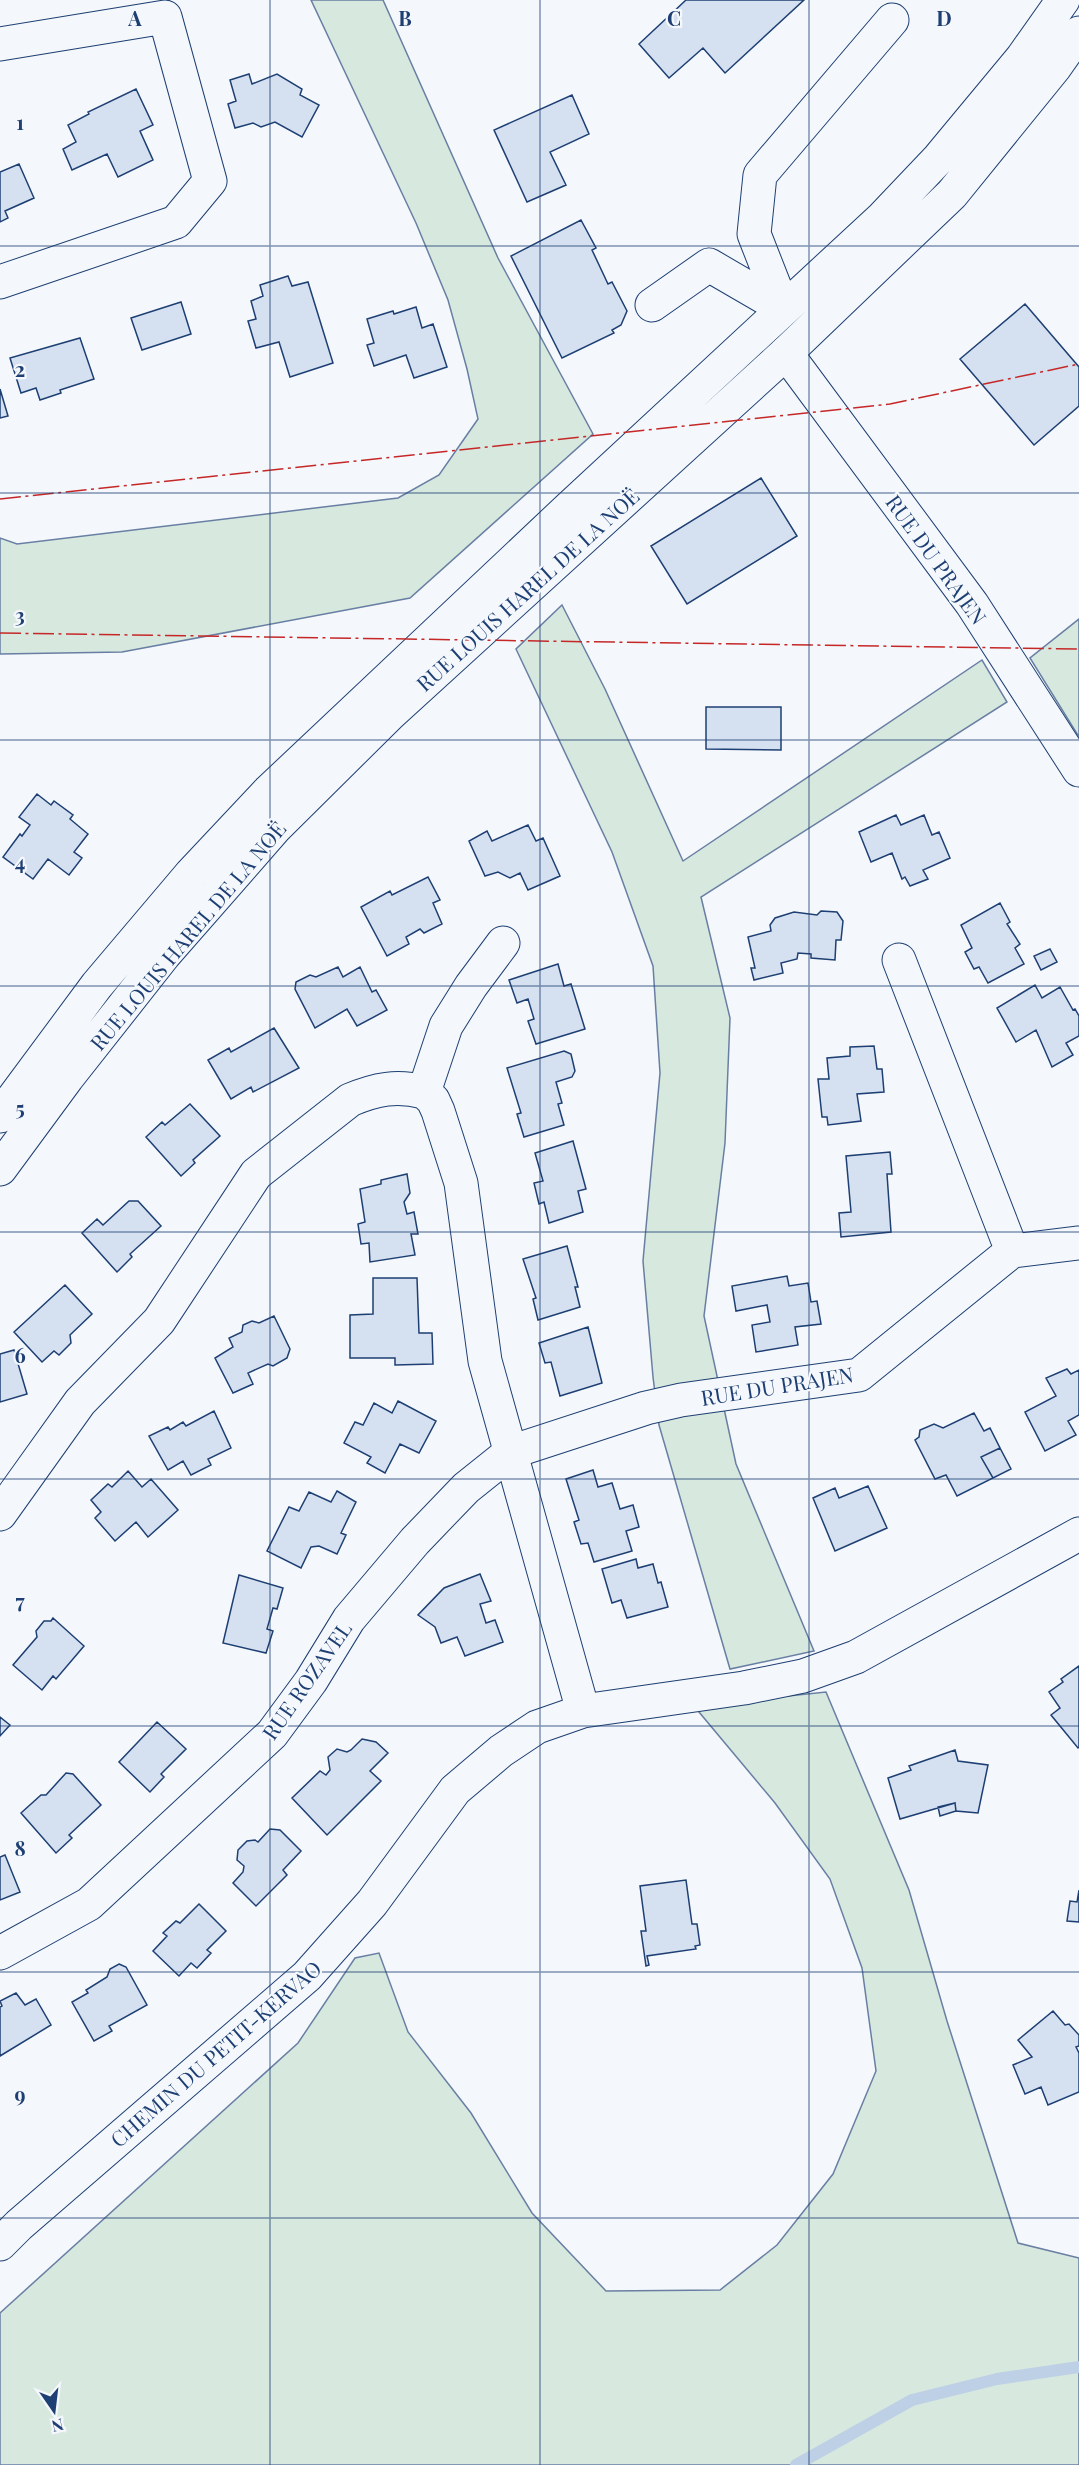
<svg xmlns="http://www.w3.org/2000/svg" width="1079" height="2465" font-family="'Playfair Display',serif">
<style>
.green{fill:#d7e8df;stroke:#687fa3;stroke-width:1.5}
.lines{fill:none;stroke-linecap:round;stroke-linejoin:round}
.stream{stroke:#bed0e5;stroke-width:12}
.building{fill:#d5e0f0;stroke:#1d3f73;stroke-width:1.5}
.minor-casing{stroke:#1d3f73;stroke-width:35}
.major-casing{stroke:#1d3f73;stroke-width:35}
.minor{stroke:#f4f7fb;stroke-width:33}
.major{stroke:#f4f7fb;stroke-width:33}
.power{stroke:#c62828;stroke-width:1.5;stroke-dasharray:21 4.5 3 4.5;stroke-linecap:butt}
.grid{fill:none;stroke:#1d3f73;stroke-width:1.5;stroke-opacity:0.55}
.labels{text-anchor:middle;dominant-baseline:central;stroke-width:4.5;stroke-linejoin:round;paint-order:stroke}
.street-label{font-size:21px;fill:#1d3f73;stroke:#f4f7fb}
.grid-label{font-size:20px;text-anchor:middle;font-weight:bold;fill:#1d3f73;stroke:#f4f7fb;stroke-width:4.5;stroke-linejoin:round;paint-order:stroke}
</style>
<rect width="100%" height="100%" fill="#f4f7fb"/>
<path class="green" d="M311 0H383L498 258 593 434 410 598 122 652 0 654V538L17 544 398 498 439 475 478 419 467 369 448 300 416 223Z
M562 605 605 689 683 861 982 660 1007 702 701 897 730 1018 725 1143 704 1316 736 1464 814 1651 730 1669 659 1425 653 1377 643 1261 660 1073 653 966 612 852 516 649Z
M1079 619V737L1030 658Z
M826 1692 909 1890 947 2021 1018 2243 1079 2258V2465H0V2313L298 2043 355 1958 379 1953 408 2032 471 2113 532 2213 606 2291 720 2290 777 2245 833 2174 876 2071 862 1968 830 1879 775 1803 694 1706Z"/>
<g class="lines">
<path class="stream" d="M796 2465 912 2400 997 2379 1079 2367"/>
</g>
<path class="building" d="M686 0H804L725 73 703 48 669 78 639 44Z
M249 74 252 84 277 74 302 89 300 95 319 105 302 137 275 122 261 127 253 123 235 128 228 104 236 101 230 80Z
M136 89 153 125 140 131 153 160 118 177 107 154 72 170 63 149 76 142 68 125 89 114 88 112Z
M572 95 589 134 550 152 566 185 527 202 494 130Z
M19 164 34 198 5 211 8 218 0 222V172Z
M581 220 596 248 592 250 608 284 612 282 627 311 621 325 612 330 614 333 562 358 511 256Z
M288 276 292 286 308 282 333 363 290 377 279 342 256 348 248 321 256 319 251 301 263 296 260 285Z
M181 302 191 334 142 350 131 318Z
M1025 304 1079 367V406L1034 445 960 359Z
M416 307 422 328 433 324 447 367 414 378 406 355 374 366 367 345 374 343 367 319 393 311 394 314Z
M80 338 94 379 60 390 61 393 40 400 36 388 21 393 10 358Z
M0 389 8 416 0 418Z
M761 478 797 536 687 604 651 546Z
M706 707H781V750L706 749Z
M37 794 51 805 54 801 73 815 70 819 88 834 74 852 82 858 69 875 48 859 33 879 3 857 20 834 22 836 30 825 19 817Z
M896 815 901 825 924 815 932 835 939 832 950 858 923 870 928 879 910 886 905 877 902 879 892 853 871 862 859 832Z
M528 825 536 841 543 838 560 876 528 890 520 873 510 878 498 872 485 876 469 841 487 831 492 841Z
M428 877 440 900 433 903 442 924 424 933 420 929 406 937 409 944 387 956 361 907 390 891 392 895Z
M1000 903 1010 922 1007 924 1020 944 1015 948 1024 964 988 983 979 967 974 969 965 952 972 948 961 925Z
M821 911 837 912 843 921 841 940H836L835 960 811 958V954L798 953 797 959 781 963 783 973 754 980 751 968H755L748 937 771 931 770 925 775 918 794 912 817 915Z
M1050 949 1057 962 1041 970 1034 956Z
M558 964 564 986 571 984 585 1029 536 1044 528 1021 534 1019 528 999 517 1003 509 980Z
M338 967 343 977 360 967 372 992 376 990 387 1010 357 1026 347 1009 315 1028 295 989 296 982 310 975 316 977Z
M1035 985 1042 998 1060 987 1073 1010 1075 1009 1079 1016V1036L1066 1043 1073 1055 1052 1067 1036 1030 1016 1042 997 1008Z
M274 1028 299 1068 253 1092 251 1087 231 1099 208 1060 229 1048 231 1052Z
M874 1046 877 1069H882L884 1092 857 1094 861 1121 828 1125 827 1117H822L818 1079H829L827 1058 850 1056V1047Z
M564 1051 571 1054 575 1071 572 1077 556 1082 562 1103 558 1104 564 1125 524 1137 517 1114 521 1113 507 1068Z
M190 1104 220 1136 193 1160 195 1163 181 1176 146 1137 162 1122 165 1125Z
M573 1141 586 1189 578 1191 583 1212 549 1223 544 1202 539 1204 534 1183 543 1181 535 1153Z
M890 1152 892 1174H887L891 1232 841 1237 839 1213 851 1212 846 1156Z
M407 1174 410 1193 404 1202 407 1214 414 1212 418 1234H411L415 1255 370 1262 369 1243 361 1244 358 1224 365 1222 360 1189 381 1184V1180Z
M129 1201H138L161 1226 130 1254 132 1257 117 1272 82 1233 97 1219 103 1225Z
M567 1246 578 1287H575L580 1307 538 1320 533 1299 536 1298 523 1259Z
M787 1276 789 1286 808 1283 811 1302 817 1301 821 1324 795 1327 798 1345 756 1352 752 1325 770 1322 767 1305 736 1311 732 1286Z
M373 1278H417L419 1333H432L433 1364 395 1365V1358H350V1315L373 1314Z
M65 1285 92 1314 70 1335 71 1343 59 1355 54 1351 42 1362 14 1332Z
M274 1316 290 1349 287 1358 273 1366 268 1364 248 1373 253 1384 233 1393 215 1358 233 1347 229 1338 242 1332 243 1325 252 1321 259 1323Z
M588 1327 602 1383 560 1396 551 1362 545 1363 539 1343Z
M14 1350 27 1394 0 1402V1354Z
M1067 1369 1071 1374 1079 1370V1415L1068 1421 1076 1435 1045 1451 1025 1412 1056 1396 1046 1378Z
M398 1401 436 1421 419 1453 400 1444 385 1473 367 1463 371 1457 344 1443 355 1422 363 1425 374 1403 392 1413Z
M214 1411 231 1448 208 1459 211 1465 191 1475 183 1461 168 1470 149 1436 168 1427 170 1430 183 1422 186 1426Z
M974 1413 984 1431 990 1428 1000 1448 981 1457 993 1478 957 1496 946 1475 935 1479 915 1440 919 1437 920 1430 934 1424 943 1428Z
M1000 1448 1011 1469 993 1478 981 1457Z
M593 1470 598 1487 612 1483 620 1509 633 1505 639 1527 626 1531 632 1551 594 1562 588 1543 581 1544 574 1522 579 1520 566 1479Z
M128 1471 142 1487 151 1479 178 1510 148 1537 136 1522 115 1541 95 1518 101 1512 91 1500 108 1484 112 1487Z
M868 1486 887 1528 835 1551 813 1498 835 1488 839 1498Z
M337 1491 356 1502 341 1533 346 1535 337 1554 319 1546 311 1547 301 1568 267 1551 289 1507 299 1511 309 1492 331 1502Z
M636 1559 638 1568 653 1564 658 1583 661 1582 668 1607 627 1618 621 1600 612 1603 602 1569Z
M480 1574 491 1601 480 1604 486 1623 495 1620 503 1642 465 1656 457 1637 441 1643 435 1627 418 1615 444 1588Z
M239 1575 283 1588 277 1609 273 1608 267 1629 273 1631 266 1653 223 1643Z
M53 1618 84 1646 56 1679 53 1676 42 1690 13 1665 37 1637 36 1631 44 1621H51Z
M1079 1666V1747L1078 1748 1051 1715 1060 1708 1049 1692 1063 1682 1061 1679Z
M0 1717 10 1725 0 1736Z
M157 1722 186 1749 161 1774 164 1777 150 1792 119 1762Z
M362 1739 376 1742 388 1753 370 1771 381 1781 327 1835 292 1798 320 1771 326 1775 330 1770 328 1757 337 1749 347 1752 351 1750Z
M955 1750 958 1761 988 1765 978 1813 956 1811 955 1803 900 1819 888 1778 911 1770 909 1766Z
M66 1773 73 1774 101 1805 69 1835 72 1838 56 1853 21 1813 41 1795H46Z
M955 1803 956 1811 940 1816 938 1807Z
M270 1829 280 1830 301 1851 283 1870 287 1875 256 1906 233 1883 243 1872 244 1866 237 1860 238 1850 247 1841 255 1840 258 1842Z
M5 1855 20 1892 0 1900V1857Z
M686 1880 692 1924H697L700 1945 695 1946 696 1949 647 1956 649 1965 646 1966 641 1931H646L640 1886Z
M1079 1890V1922L1067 1921 1070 1901 1077 1902Z
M199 1904 226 1931 207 1950 211 1953 197 1968 191 1963 179 1976 153 1951 167 1936 163 1933 176 1921 180 1923Z
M119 1964 126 1967 147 2005 109 2026 112 2031 94 2041 72 2002 88 1993 86 1990 107 1977 110 1969Z
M16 1993 25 2005 36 1999 51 2025 0 2056V2007L2 2006 0 2001Z
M1053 2011 1065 2025 1069 2024 1079 2035V2046L1076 2047 1079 2053V2092L1048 2105 1041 2087 1025 2094 1013 2065 1032 2057 1018 2040Z"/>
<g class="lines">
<defs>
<path id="minor" d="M0 44 165 17 210 181 176 222 0 282
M652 305 709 265 783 308
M783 308 754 234 760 175 892 20
M786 353 972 604 1079 770
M503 943 471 986 446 1026 424 1092 433 1100 438 1111 461 1183 485 1361 583 1711
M899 960 1012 1251
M0 1514 80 1402 159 1321 256 1174 350 1100C376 1089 397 1085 424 1092
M0 1953 89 1904 272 1734 311 1681 349 1619 415 1541 466 1488 511 1452 646 1408 681 1400 859 1375 1012 1251 1079 1243
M0 2244 19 2225 307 1976 372 1903 455 1790 501 1751 537 1727 583 1711 744 1688 803 1676 856 1657 1079 1534"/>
<path id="major" d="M0 1116 97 985 191 874 269 791 568 509 882 218 939 158 1022 58 1063 0
M0 1169 67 1078 164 955 276 827 390 714 786 353 952 194 1055 67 1079 33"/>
</defs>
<use href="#minor" class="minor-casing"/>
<use href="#major" class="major-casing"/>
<use href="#minor" class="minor"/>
<use href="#major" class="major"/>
<path class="power" d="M0 499 890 404 1079 364
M0 633 1079 649"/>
</g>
<path class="grid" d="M270 0V2465M540 0V2465M809 0V2465M0 246H1079M0 493H1079M0 740H1079M0 986H1079M0 1232H1079M0 1479H1079M0 1726H1079M0 1972H1079M0 2218H1079"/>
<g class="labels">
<g class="street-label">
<text transform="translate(937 559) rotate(54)">RUE DU PRAJEN</text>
<text transform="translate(527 589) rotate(-42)">RUE LOUIS HAREL DE LA NOË</text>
<text transform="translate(187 935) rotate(-50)">RUE LOUIS HAREL DE LA NOË</text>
<text transform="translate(777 1385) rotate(-9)">RUE DU PRAJEN</text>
<text transform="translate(306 1680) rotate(-55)">RUE ROZAVEL</text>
<text transform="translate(215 2053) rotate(-41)">CHEMIN DU PETIT-KERVAO</text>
</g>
</g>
<g class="grid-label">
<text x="135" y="26">A</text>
<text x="405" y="26">B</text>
<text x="674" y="26">C</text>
<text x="944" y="26">D</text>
<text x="20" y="130">1</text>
<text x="20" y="377">2</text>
<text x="20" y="623">3</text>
<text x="20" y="870">4</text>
<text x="20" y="1116">5</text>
<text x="20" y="1363">6</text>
<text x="20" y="1609">7</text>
<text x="20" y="1856">8</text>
<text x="20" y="2102">9</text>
</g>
<g transform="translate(54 2411) rotate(166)" stroke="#f4f7fb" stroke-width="4.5" paint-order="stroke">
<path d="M0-4.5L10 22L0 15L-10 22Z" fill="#1d3f73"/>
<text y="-9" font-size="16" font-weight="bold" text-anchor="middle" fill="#1d3f73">N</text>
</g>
</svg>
